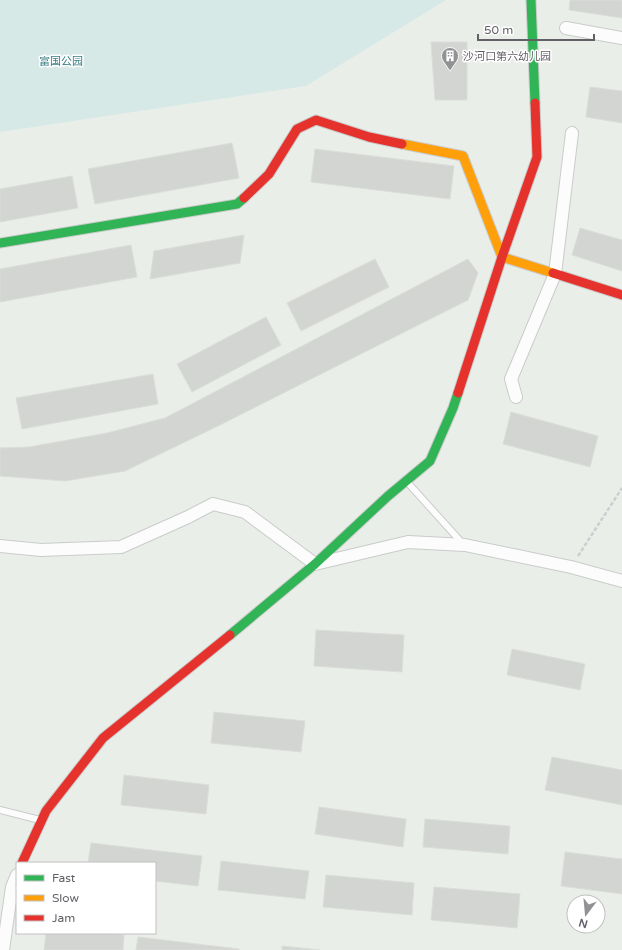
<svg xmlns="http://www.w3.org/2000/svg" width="622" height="950" font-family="'Varela Round','Noto Sans SC',sans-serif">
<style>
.green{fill:#d6e9e7}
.building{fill:#d2d5d2;stroke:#daddd8}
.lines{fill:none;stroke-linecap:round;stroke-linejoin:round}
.lane-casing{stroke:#cacbcb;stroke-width:8}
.street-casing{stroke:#cacbcb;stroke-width:14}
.fast-casing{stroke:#cacbca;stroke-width:11}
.slow-casing{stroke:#cacbca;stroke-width:11}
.jam-casing{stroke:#cacbca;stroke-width:11}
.path{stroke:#cccfd1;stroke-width:2.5;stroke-dasharray:4 2;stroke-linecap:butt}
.lane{stroke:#fcfcfc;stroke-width:6}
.street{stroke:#fcfcfc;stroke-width:12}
.fast{stroke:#30b455;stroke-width:9}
.slow{stroke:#ff9f0a;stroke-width:9}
.jam{stroke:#e5322d;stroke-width:9}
.labels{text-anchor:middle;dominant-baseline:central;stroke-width:3;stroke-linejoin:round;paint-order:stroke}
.poi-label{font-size:11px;fill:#635f67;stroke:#fff;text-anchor:start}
.park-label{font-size:11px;fill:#3a7d83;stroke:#fff}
</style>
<rect width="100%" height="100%" fill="#eaeee9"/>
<path class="green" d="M0 0H446L306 86 0 132Z"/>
<path class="building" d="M570 0H622V18L569 10Z
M431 42H467V100H435Z
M590 87 622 91V123L586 117Z
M232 143 239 178 95 204 88 169Z
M315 149 454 166 450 199 311 182Z
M72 176 78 208 0 222V189Z
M580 228 622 240V271L572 255Z
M244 235 240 263 150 279 154 251Z
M131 245 137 277 0 302V269Z
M375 259 389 287 301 331 287 303Z
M468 259 478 273 468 300 220 425 125 471 65 481 0 476V448L29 447 107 433 165 418Z
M266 317 281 345 192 392 177 364Z
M153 374 158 404 22 429 16 398Z
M511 412 598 436 590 467 503 444Z
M316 630 404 635 402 672 314 666Z
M512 649 585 664 580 690 507 675Z
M214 712 305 721 301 752 211 743Z
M552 757 622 770V805L545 790Z
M124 775 209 785 206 814 121 805Z
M319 807 406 819 403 847 315 834Z
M425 819 510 826 508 854 423 847Z
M91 843 202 856 198 886 155 881V863H88Z
M565 852 622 859V894L561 886Z
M221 861 309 871 305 899 218 890Z
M326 875 414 883 412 915 323 907Z
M434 887 520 894 517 928 431 920Z
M46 933H102L124 935 123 950H44Z
M138 937 239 949V950H136Z
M282 946 320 950H282Z"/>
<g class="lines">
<defs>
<path id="lane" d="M408 483 463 544
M0 810 40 820"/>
<path id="street" d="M566 28 622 38
M516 397 511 379 555 274 572 133
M0 546 41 550 121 547 188 517 213 504 245 512 315 564 408 542 465 545 571 567 622 581
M3 950 12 887 17 875"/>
<path id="fast" d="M531 0 535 103
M0 243 237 204 244 198
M230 635 315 564 388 496 430 461 453 408 458 393"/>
<path id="slow" d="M402 144 463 156 502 257 553 273"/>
<path id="jam" d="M244 198 269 174 297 129 316 120 369 137 402 144
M553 273 622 295
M458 393 502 257 537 157 535 103
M22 863 46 811 103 738 230 635"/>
</defs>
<use href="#lane" class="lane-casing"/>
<use href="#street" class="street-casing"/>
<use href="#fast" class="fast-casing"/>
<use href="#slow" class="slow-casing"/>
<use href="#jam" class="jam-casing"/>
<path class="path" d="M578 556 622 488"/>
<use href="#lane" class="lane"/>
<use href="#street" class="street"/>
<use href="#fast" class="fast"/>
<use href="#slow" class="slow"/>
<use href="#jam" class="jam"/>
</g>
<defs>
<symbol id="building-pin" viewBox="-11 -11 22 30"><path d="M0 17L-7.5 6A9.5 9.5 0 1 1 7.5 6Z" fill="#929194" stroke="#fff"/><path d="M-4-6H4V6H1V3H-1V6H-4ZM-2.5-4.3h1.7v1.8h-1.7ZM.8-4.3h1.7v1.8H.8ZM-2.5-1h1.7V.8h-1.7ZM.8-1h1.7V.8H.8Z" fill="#fff"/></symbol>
</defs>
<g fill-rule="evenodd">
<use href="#building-pin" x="440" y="46" width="20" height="27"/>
</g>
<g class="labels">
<g class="poi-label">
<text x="463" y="56">沙河口第六幼儿园</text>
</g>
<g class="park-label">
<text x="61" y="61">富国公园</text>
</g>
</g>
<rect x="16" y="862" width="140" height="72" fill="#ffffff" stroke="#c1bfc2"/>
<rect x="24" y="875" width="20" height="6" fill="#30b455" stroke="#c1bfc2"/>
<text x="52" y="882" font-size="12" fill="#635f67">Fast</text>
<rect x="24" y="895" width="20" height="6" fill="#ff9f0a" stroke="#c1bfc2"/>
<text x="52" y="902" font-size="12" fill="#635f67">Slow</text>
<rect x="24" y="915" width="20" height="6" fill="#e5322d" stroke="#c1bfc2"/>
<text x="52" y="922" font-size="12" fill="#635f67">Jam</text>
<g transform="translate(586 914) rotate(196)"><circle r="19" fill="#ffffff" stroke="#c1bfc2"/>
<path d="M0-3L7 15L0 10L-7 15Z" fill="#929194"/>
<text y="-6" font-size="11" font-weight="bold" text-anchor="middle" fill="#635f67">N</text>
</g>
<path d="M478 34v6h116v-6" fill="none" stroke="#635f67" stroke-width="2"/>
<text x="484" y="34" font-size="12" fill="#635f67" stroke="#ffffff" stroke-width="3" paint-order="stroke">50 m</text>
</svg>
